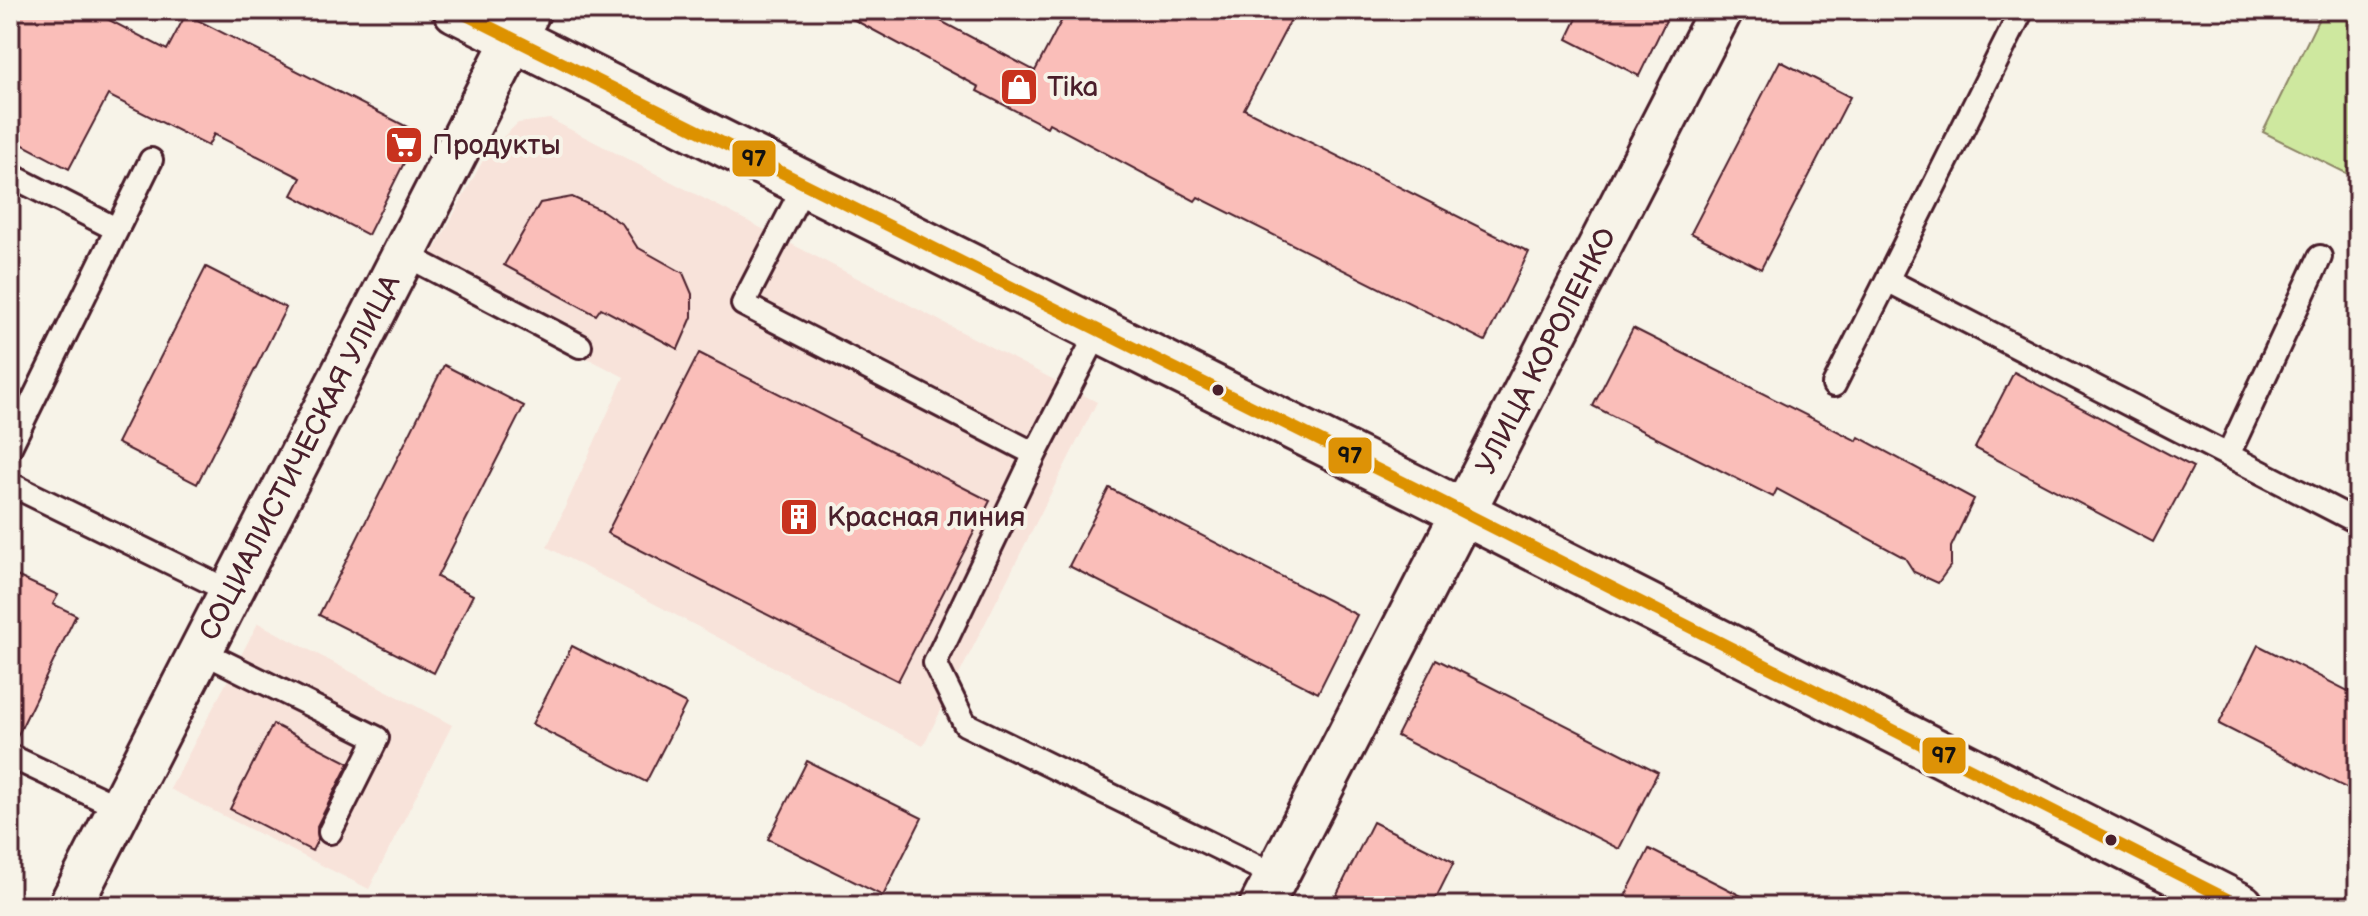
<svg xmlns="http://www.w3.org/2000/svg" width="2368" height="916" font-family="'Balsamiq Sans',sans-serif">
<style>
.built{fill:#f8e3da}
.green{fill:#cee89f;stroke:#8c8465;stroke-width:2}
.building{fill:#fabeb9;stroke:#4a1f2b;stroke-width:2}
.lines{fill:none;stroke-linecap:round;stroke-linejoin:round}
.service-casing{stroke:#4a1f2b;stroke-width:28}
.minor-casing{stroke:#4a1f2b;stroke-width:48}
.secondary-casing{stroke:#4a1f2b;stroke-width:50}
.service{stroke:#f7f3e8;stroke-width:22}
.minor{stroke:#f7f3e8;stroke-width:42}
.secondary{stroke:#f7f3e8;stroke-width:44}
.bus-1-casing{stroke:#f7f3e8;stroke-width:18}
.bus-1{stroke:#dd9206;stroke-width:12}
.bus-dot{fill:#4a1f2b;stroke:#f7f3e8;stroke-width:3}
.labels{text-anchor:middle;dominant-baseline:central;stroke-width:8;stroke-linejoin:round;paint-order:stroke}
.poi-label{font-size:28px;fill:#4a1f2b;stroke:#f7f3e8;text-anchor:start}
.street-label{font-size:28px;fill:#4a1f2b;stroke:#f7f3e8}
.line-badge{stroke:#f7f3e8;stroke-width:3}
.pale-badge-label{font-size:22px;text-anchor:middle;font-weight:bold;fill:#111}
</style>
<rect width="100%" height="100%" fill="#f7f3e8"/>
<filter id="ink" filterUnits="userSpaceOnUse"><feTurbulence type="fractalNoise" baseFrequency=".0125" numOctaves="2"/><feDisplacementMap in="SourceGraphic" scale="16" xChannelSelector="R" yChannelSelector="G"/><feConvolveMatrix kernelMatrix="1 2 1 2 8 2 1 2 1" color-interpolation-filters="sRGB"/></filter>
<g filter="url(#ink)">
<path class="built" d="M550 119 1097 402 923 746 547 547 624 377 422 273 488 151 518 123Z
M258 623 452 725 369 889 170 789Z"/>
<path class="green" d="M2323 10H2358V179L2263 132Z"/>
<path class="building" d="M10 10H90L167 50 186 14 419 133 368 235 292 195 301 178 214 134 208 146 108 95 69 169 10 138Z
M836 10H920L1035 71 1067 10H1296L1244 109 1529 252 1485 341 1198 197 1195 201 1049 123 1047 127 977 91 979 87Z
M1581 10H1671L1639 76 1567 39Z
M1780 61 1850 97 1761 269 1691 233Z
M572 197 603 211 623 225 637 247 683 273 692 294V317L678 349 601 308 596 315 504 265 540 203Z
M206 267 286 308 197 484 117 443Z
M1633 328 1857 441 1859 437 1974 499 1951 547V565L1938 583 1914 572 1905 558 1777 489 1773 497 1593 406Z
M699 353 990 501 898 681 607 533Z
M444 365 524 406 437 577 473 595 434 673 319 615Z
M2014 372 2193 467 2153 542 1975 448Z
M1109 488 1357 615 1318 693 1069 566Z
M10 573 58 595 53 604 76 615 14 743 10 742Z
M2258 645 2358 696V794L2219 724Z
M572 646 686 704 646 782 532 724Z
M1436 659 1658 772 1619 849 1397 736Z
M273 724 349 763 317 826 318 839 312 851 230 809Z
M807 761 922 818 883 896 768 839Z
M1373 822 1454 862 1432 906H1331Z
M1649 849 1761 906H1620Z"/>
<g class="lines">
<defs>
<path id="service" d="M10 175 116 229
M805 184 743 304 1035 454
M404 254 580 346
M1887 280 2022 10
M1099 330 1035 454 935 663 965 724 1276 876
M1834 385 1887 280 2358 522
M10 447 151 160
M2228 455 2320 257
M10 484 231 592
M201 651 377 738 330 832
M10 756 120 808"/>
<g id="minor">
<path id="s1" d="M70 906 529 10"/>
<path id="s2" d="M1261 906 1721 10"/>
</g>
<path id="secondary" d="M456 10 1421 491 2241 906"/>
</defs>
<use href="#service" class="service-casing"/>
<use href="#minor" class="minor-casing"/>
<use href="#secondary" class="secondary-casing"/>
<use href="#service" class="service"/>
<use href="#minor" class="minor"/>
<use href="#secondary" class="secondary"/>
<defs>
<path id="bus-1" d="M456 10 1421 491 2241 906"/>
</defs>
<use href="#bus-1" class="bus-1-casing"/>
<use href="#bus-1" class="bus-1"/>
</g>
</g>
<defs>
<symbol id="shop-square" viewBox="-11 -11 22 22"><rect x="-9" y="-9" width="18" height="18" rx="4" fill="#c8321e" stroke="#f7f3e8"/><path d="M-5-2.5h2.3a2.7 3.5 0 0 1 5.4 0H5L5.5 6h-11ZM-1.5-2.5h3a1.5 2.3 0 0 0-3 0Z" fill="#fff"/></symbol>
<symbol id="supermarket-square" viewBox="-11 -11 22 22"><rect x="-9" y="-9" width="18" height="18" rx="4" fill="#c8321e" stroke="#f7f3e8"/><path d="M-6-5.5h2.5l.6 2H6L4.5 2H-2.5L-4.4-4H-6ZM-1.5 3.2a1.3 1.3 0 1 0 .1 0ZM3 3.2a1.3 1.3 0 1 0 .1 0Z" fill="#fff"/></symbol>
<symbol id="building-square" viewBox="-11 -11 22 22"><rect x="-9" y="-9" width="18" height="18" rx="4" fill="#c8321e" stroke="#f7f3e8"/><path d="M-4-6H4V6H1V3H-1V6H-4ZM-2.5-4.3h1.7v1.8h-1.7ZM.8-4.3h1.7v1.8H.8ZM-2.5-1h1.7V.8h-1.7ZM.8-1h1.7V.8H.8Z" fill="#fff"/></symbol>
</defs>
<g fill-rule="evenodd">
<use href="#shop-square" x="997" y="65" width="44" height="44"/>
<use href="#supermarket-square" x="382" y="123" width="44" height="44"/>
<use href="#building-square" x="777" y="495" width="44" height="44"/>
</g>
<g class="bus-dot">
<circle cx="1218" cy="390" r="7"/>
<circle cx="2111" cy="840" r="7"/>
</g>
<g class="labels">
<g class="poi-label">
<text x="1047" y="87">Tika</text>
<text x="432" y="145">Продукты</text>
<text x="827" y="517">Красная линия</text>
</g>
<g class="street-label">
<text stroke="none"><textPath href="#s2" startOffset="624">УЛИЦА КОРОЛЕНКО</textPath></text>
<text stroke="none"><textPath href="#s1" startOffset="504">СОЦИАЛИСТИЧЕСКАЯ УЛИЦА</textPath></text>
</g>
</g>
<g class="line-badge">
<rect x="731" y="139" width="46" height="39" rx="8" fill="#dd9206"/>
<rect x="1327" y="436" width="46" height="39" rx="8" fill="#dd9206"/>
<rect x="1921" y="736" width="46" height="39" rx="8" fill="#dd9206"/>
</g>
<g class="pale-badge-label">
<text x="754" y="166">97</text>
<text x="1350" y="463">97</text>
<text x="1944" y="763">97</text>
</g>
<rect width="2368" height="916" fill="none" stroke="#f7f3e8" stroke-width="40"/>
<rect x="20" y="20" width="2328" height="876" fill="none" stroke="#4a1f2b" stroke-width="3" filter="url(#ink)"/>
</svg>
